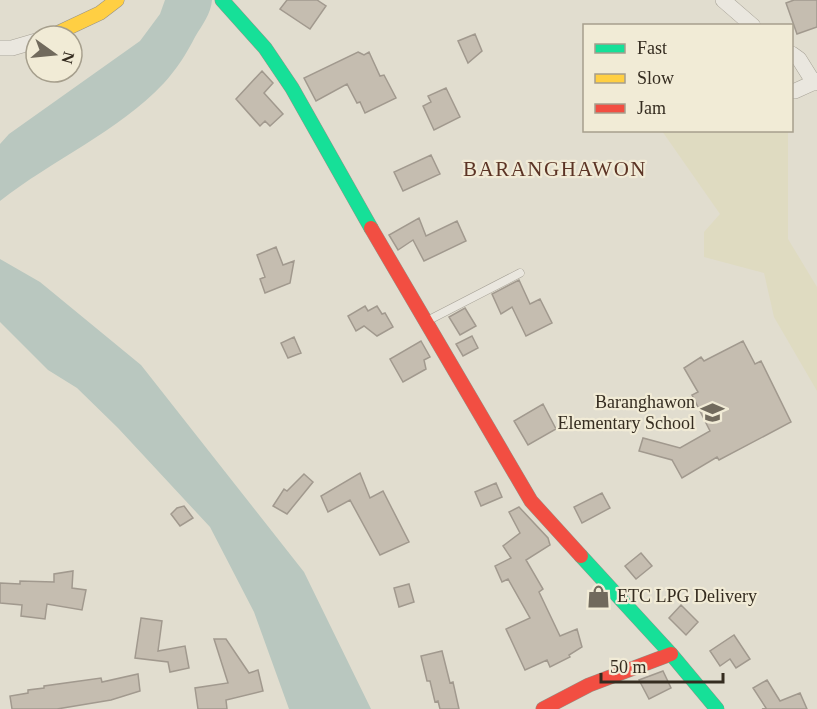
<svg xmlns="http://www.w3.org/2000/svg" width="817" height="709" font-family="'Times New Roman',serif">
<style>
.farmland{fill:#dfdbc1}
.water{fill:#b9c7bf}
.building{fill:#c5bdb0;stroke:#a1998e;stroke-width:1.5}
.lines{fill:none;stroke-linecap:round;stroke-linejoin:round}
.lane-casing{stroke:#a7a297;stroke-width:9}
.street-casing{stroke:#a7a297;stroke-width:16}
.fast-casing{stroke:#969288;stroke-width:15}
.slow-casing{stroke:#969288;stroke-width:15}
.jam-casing{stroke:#969288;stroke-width:15}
.lane{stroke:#eae7df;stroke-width:8}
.street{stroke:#eae7df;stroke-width:15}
.fast{stroke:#16e098;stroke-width:14}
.slow{stroke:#ffcf43;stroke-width:14}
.jam{stroke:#f24e42;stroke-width:14}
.labels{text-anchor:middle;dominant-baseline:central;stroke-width:4.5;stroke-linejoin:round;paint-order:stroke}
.poi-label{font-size:18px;fill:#352c20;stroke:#f1ebd6;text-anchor:end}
.quarter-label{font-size:21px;letter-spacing:1.5px;fill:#5c3425;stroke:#f1ebd6}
</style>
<rect width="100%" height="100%" fill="#e1ddcf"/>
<path class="farmland" d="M662 131H788V239L817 287V391L774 317 764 273 704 257V232L720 214Z"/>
<path class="water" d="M165 0H212C211 14 202 25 195 37 187 53 176 70 164 83 118 132 52 160 0 201V144L9 134 140 41 160 14Z
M0 259 40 282 141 365 304 572 371 709H289L254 612 210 527 118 428 77 388 48 370 0 322Z"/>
<path class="building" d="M287 0H317L326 6 310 29 280 9Z
M794 0H817V27L797 34 786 3Z
M475 34 482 51 468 63 458 41Z
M358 52 364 55 369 52 380 76 384 75 396 98 365 113 360 102 357 103 347 84 316 101 304 78Z
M262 71 273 83 264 93 283 114 270 126 265 121 260 126 236 99Z
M446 88 460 117 434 130 423 106 431 102 428 96Z
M431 155 440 174 403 191 394 172Z
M419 218 426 236 457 221 466 241 424 261 413 240 398 250 389 235Z
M276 247 283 265 294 261 290 283 265 293 260 279 265 277 257 255Z
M519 280 530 304 540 299 552 323 526 336 512 307 501 314 492 294Z
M365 306 368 311 377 306 382 314 385 313 393 327 377 336 364 326 356 331 348 316Z
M465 308 476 326 460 335 449 317Z
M472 336 478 348 463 356 456 344Z
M294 337 301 353 288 358 281 343Z
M421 341 430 357 424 360 426 369 403 382 390 359Z
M743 341 755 364 761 361 791 422 719 460 717 457 682 478 672 460 639 451 643 438 680 448 710 431 692 395 698 392 684 368 701 357 704 361Z
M543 404 556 429 528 445 514 421Z
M360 473 370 498 383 491 409 542 380 555 350 500 328 512 321 496Z
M304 474 313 482 287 514 273 506 284 489 287 491Z
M496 483 502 497 481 506 475 492Z
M602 493 610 508 582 523 574 507Z
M184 506 193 518 180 526 171 514 177 508Z
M519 507 548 538 550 545 526 560 543 589 539 592 560 636 577 629 582 647 569 655 570 657 550 667 547 660 525 670 506 629 530 618 508 579 502 582 495 566 511 558 503 546 520 533 509 512Z
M641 553 652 566 636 579 625 566Z
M73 571 72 588 86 590 82 610 47 604 45 619 21 616 22 605 0 603V583L20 584V581L54 582V574Z
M409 584 414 602 399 607 394 588Z
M681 605 698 622 686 635 669 618Z
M141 618 162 621 158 651 185 646 189 668 170 672 168 662 135 658Z
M734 635 750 659 736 668 730 659 720 666 710 651Z
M214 639H226L249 673 258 670 263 691 226 700 227 709H198L195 688 228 683Z
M442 651 450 683 453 682 459 709H440L438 701 435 702 430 681H427L421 656Z
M663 671 671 688 649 699 639 680Z
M138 674 140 691 111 700 57 709H12L10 696 28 693V690L44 688V686L101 678 102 682Z
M767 680 780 701 800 693 807 709H762L766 708 753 688Z"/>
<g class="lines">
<defs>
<path id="lane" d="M425 322 520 273"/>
<path id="street" d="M723 0 753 26
M0 48H12L36 41
M792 54 799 59 814 83
M795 91 817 81"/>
<path id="fast" d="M222 0 265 48 292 88 371 228
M581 556 671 654 717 709"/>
<path id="slow" d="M51 36 100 13 117 0"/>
<path id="jam" d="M371 228 531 501 581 556
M543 709 589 685 671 654"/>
</defs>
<use href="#lane" class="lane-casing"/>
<use href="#street" class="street-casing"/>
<use href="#fast" class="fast-casing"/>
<use href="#slow" class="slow-casing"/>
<use href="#jam" class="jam-casing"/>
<use href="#lane" class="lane"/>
<use href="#street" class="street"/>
<use href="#fast" class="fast"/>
<use href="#slow" class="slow"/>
<use href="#jam" class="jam"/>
</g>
<defs>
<symbol id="school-bare" viewBox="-9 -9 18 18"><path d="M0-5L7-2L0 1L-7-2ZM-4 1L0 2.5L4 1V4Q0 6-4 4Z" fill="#716a5d" stroke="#f1ebd6" stroke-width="2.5" paint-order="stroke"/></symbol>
<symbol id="shop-bare" viewBox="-9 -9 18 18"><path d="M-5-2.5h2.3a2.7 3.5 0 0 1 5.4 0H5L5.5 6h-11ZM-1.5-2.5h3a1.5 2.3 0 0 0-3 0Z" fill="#716a5d" stroke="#f1ebd6" stroke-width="2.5" paint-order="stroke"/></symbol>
</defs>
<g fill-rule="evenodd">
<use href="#school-bare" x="696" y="396" width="33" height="33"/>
<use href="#shop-bare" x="582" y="580" width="33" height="33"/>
</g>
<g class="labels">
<g class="poi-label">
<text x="695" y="402">Baranghawon<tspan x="695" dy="21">Elementary School</tspan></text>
<text x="617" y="596" text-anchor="start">ETC LPG Delivery</text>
</g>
<g class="quarter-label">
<text x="555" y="169">BARANGHAWON</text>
</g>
</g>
<rect x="583" y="24" width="210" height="108" fill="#f1ebd6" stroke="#a69f8d" stroke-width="1.5"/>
<rect x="595" y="44" width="30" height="9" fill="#16e098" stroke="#a69f8d" stroke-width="1.5"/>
<text x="637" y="54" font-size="18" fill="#352c20">Fast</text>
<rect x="595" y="74" width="30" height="9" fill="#ffcf43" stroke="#a69f8d" stroke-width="1.5"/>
<text x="637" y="84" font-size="18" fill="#352c20">Slow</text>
<rect x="595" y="104" width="30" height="9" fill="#f24e42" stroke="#a69f8d" stroke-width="1.5"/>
<text x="637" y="114" font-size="18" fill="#352c20">Jam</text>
<g transform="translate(54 54) rotate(105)"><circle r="28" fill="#f1ebd6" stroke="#a69f8d" stroke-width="1.5"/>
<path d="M0-4.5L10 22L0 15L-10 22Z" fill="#716a5d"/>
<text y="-9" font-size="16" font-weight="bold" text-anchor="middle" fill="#352c20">N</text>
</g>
<path d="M601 673v9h122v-9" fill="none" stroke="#352c20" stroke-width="3"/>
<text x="610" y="673" font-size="18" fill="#352c20" stroke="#f1ebd6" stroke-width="4.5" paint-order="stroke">50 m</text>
</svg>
